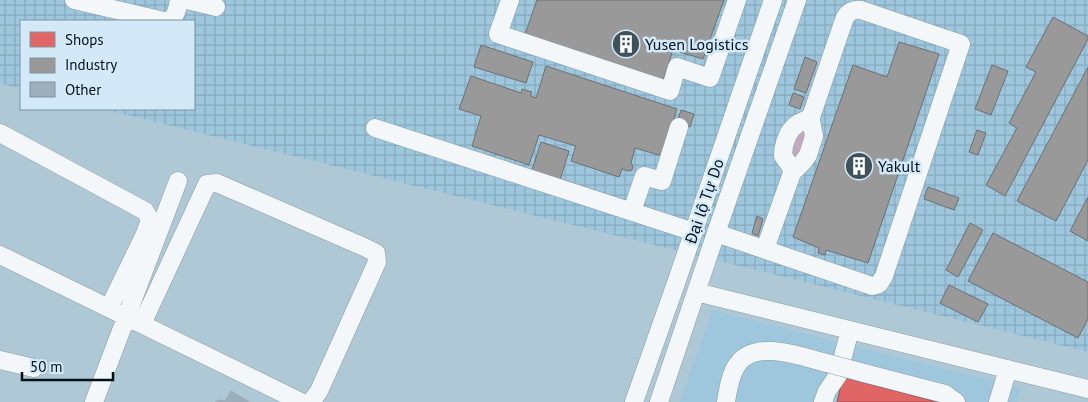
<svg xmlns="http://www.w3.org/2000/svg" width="1088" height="402" font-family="'PT Sans',sans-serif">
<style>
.built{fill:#9ec7de}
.industrial{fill:url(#industrial-grid)}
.grass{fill:#c6a8be}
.shops{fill:#e06666;stroke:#9d4d50}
.industry{fill:#999;stroke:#6c7073}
.building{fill:#9eafbc;stroke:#9aaab8}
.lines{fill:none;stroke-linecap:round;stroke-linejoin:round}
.minor-casing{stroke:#889ca7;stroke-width:19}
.minor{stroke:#f3f7f9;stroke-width:18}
.minor-bridge-casing{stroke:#889ca7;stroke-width:19;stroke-linecap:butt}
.minor-bridge{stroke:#f3f7f9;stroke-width:18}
.labels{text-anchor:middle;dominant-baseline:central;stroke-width:5;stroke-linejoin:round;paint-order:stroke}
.poi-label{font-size:16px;fill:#02121b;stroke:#d3e9f7;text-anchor:start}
.street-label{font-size:16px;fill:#02121b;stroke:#d3e9f7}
</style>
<defs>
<pattern id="industrial-grid" width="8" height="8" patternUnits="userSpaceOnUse" patternTransform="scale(1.25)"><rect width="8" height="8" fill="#9ec7de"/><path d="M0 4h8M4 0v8" fill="none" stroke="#86aabe"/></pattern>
</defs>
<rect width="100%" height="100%" fill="#afc8d6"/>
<path class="built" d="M712 310 1020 388 1017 402H680Z"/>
<path class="industrial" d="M0 0H1088V352L103 109H194V21H21V89L0 83Z"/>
<path class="grass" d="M803 130 806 133 801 154 796 157 790 155 794 134Z"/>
<path class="shops" d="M843 377 937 402H837Z"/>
<path class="industry" d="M537 0H724L703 59 673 50 662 84 524 37Z
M1053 17 1088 36V39L1005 196 986 185 1017 128 1009 123 1036 72 1026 67Z
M899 42 939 54 868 263 826 250 825 255 818 253 819 248 793 237 853 65 887 77Z
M481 45 533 62 526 83 474 67Z
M805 57 817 62 806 93 794 89Z
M992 65 1008 71 991 115 975 109Z
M546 66 677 109 662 156 635 148 631 163 633 166 632 170 629 171 622 169 619 177 571 161 576 146 539 135 529 165 472 146 481 116 459 109 471 76 521 93 522 89 532 92 530 96 536 98Z
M1088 67V160L1056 221 1017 201Z
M793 93 804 97 800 109 789 105Z
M681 110 694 114 690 127 677 123Z
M977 130 986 133 978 155 969 152Z
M541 142 569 151 560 180 532 170Z
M928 187 959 198 954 210 924 199Z
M1088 197V241L1070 231Z
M757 216 763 219 758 236 752 233Z
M970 223 983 230 958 277 946 270Z
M993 233 1088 282V319L1078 338 968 281Z
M949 285 988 304 978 322 940 303Z"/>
<path class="building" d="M231 391 249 402H250H215L219 400 225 401Z"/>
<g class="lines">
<defs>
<path id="minor" d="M74 0 164 21
M187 0 216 7
M510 0 498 34 670 91 677 67 710 78 737 0
M167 21C177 17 177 9 179 0
M375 128 694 232
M0 133 145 211 150 219 145 234 109 308
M792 173 803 162 808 155 814 136 811 121V116
M632 211 644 176 662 181 679 127
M716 233 872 286 879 284 884 276 961 44 861 10C853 9 847 12 844 20L812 114C809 120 805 120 799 123 788 129 783 144 783 156L791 167 792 173 765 249
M0 255 301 402
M696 292 1088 389
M142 324 207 184 217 183 364 247 376 253 377 262 319 391 311 402
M0 360 34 368
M864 373 945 394 956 402
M94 402 178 181
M634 402 675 286 773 0
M659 402 716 233 797 0
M726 402C728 390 730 375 737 365 755 338 802 357 827 363
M823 402 827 391 838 375 850 330
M998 402 1008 369"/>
</defs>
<use href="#minor" class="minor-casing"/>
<use href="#minor" class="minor"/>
<defs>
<path id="minor-bridge" d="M827 363 864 373"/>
</defs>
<use href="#minor-bridge" class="minor-bridge-casing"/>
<use href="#minor-bridge" class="minor-bridge"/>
</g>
<defs>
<symbol id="building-disc" viewBox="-11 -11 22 22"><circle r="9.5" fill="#3f525c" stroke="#d3e9f7"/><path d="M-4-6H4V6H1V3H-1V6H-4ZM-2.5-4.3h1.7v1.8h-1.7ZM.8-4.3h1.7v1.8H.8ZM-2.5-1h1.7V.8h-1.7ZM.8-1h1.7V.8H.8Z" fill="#fff"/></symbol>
</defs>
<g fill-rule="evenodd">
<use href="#building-disc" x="610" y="28" width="32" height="32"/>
<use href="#building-disc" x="843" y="150" width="32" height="32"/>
</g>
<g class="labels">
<g class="poi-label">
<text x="645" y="44">Yusen Logistics</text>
<text x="878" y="166">Yakult</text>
</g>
<g class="street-label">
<text transform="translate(704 201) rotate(-71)">Đại lộ Tự Do</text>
</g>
</g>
<rect x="20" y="20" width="175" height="90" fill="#d3e9f7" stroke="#7f939f"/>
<rect x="30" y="32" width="25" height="15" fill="#e06666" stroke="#7f939f"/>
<text x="65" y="45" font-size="15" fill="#02121b">Shops</text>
<rect x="30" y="58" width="25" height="15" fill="#999999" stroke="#7f939f"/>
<text x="65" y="70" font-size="15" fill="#02121b">Industry</text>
<rect x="30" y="82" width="25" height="15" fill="#9eafbc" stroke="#7f939f"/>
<text x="65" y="95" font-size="15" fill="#02121b">Other</text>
<path d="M22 372v8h91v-8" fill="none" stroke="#02121b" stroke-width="2.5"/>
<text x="30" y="372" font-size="15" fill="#02121b" stroke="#d3e9f7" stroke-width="4" paint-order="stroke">50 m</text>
</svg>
